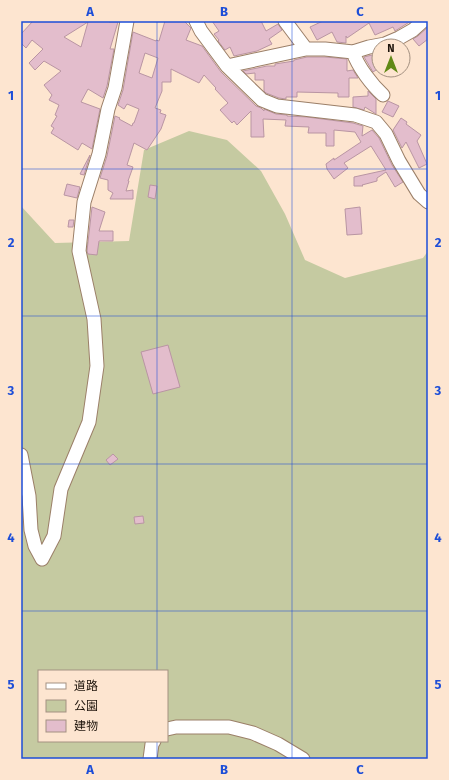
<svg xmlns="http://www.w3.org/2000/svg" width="449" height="780" font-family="'Fira Sans','Noto Sans JP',sans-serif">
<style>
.green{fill:#c5caa1;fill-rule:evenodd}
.building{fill:#e3bdcc;stroke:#b995a3;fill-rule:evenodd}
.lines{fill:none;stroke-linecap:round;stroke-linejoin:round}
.minor-casing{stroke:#9b7f68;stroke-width:15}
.minor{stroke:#fff;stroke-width:13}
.grid{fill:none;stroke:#1d4ed8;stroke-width:1;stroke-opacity:0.55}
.neatline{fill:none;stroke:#1d4ed8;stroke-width:1.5}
.grid-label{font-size:13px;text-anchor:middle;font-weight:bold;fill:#1d4ed8}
</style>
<rect width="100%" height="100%" fill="#fde5d0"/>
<path class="green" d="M189 131 227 140 261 171 285 214 305 260 345 278 423 258 428 251V759H21V206L55 243 129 241 144 150ZM39 671H167V741H39Z"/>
<path class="building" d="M33 21H109V22H118L110 49H114L107 86 103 98 88 89 81 102 100 109 92 149 82 143 78 150 51 133 54 128 51 126 57 116 55 115 59 105 49 100 52 95 44 85 61 71 44 61 35 70 29 63 43 49 32 40 26 48 21 43V34ZM88 22 81 47 64 37Z
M165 21H184L191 28 186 40 202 46 221 72 256 106 261 108 264 111V109L276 114 287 115V116L307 117 353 123 363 126 362 136 372 130 379 138 392 165 403 182 395 187 386 172 377 178V181L362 185 363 186H354V177L386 170 371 146 344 163 348 168 334 179 327 169 326 164 334 158V160L361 142 355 132 334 130V146H326V133H308L309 127 285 126 286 120 263 119 264 137H251V111L237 125 234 121 232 123 220 110 228 103 215 89 216 88 204 75 199 83 171 69V82H162V91L155 108 161 110 160 113 166 115 161 129 147 150 134 143 127 165 133 167 128 181H129L126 191 133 190V199H110L113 193 108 190V180L100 178 107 156 115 116 120 118 119 119 132 126 133 123H134L139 109 127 104 124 109 118 105 123 90 133 32 156 41V40L159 41ZM145 53 158 58 152 78 139 73Z
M212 21H261L266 31 278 24 282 30 269 39 272 44 257 51 234 56 230 47 225 50 218 41 219 40 214 34 219 31Z
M323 21H411L395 31 393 27 375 35 369 23 347 38 346 36V43L337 42 332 32 317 40 310 27Z
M428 27V39L419 46 413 39 418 36Z
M376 54 379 58V68L373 72 364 57Z
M307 57H325L347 59V71L353 70 358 78H349V97H338V93L297 92V97H286V99L279 98 266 93 264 91V80H255V73L246 74 243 71 267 66H275V64L294 61V60Z
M368 91 376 99V114L365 107 364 110 353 107V97L368 96Z
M388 101 399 106 393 117 382 112Z
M401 118 407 122 406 124 421 135 417 141 427 164 419 168 406 142 402 148 393 130Z
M90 155 84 175 80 174Z
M67 184 80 187 77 198 64 195Z
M150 185 157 186 155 199 148 197Z
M92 207 105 212 99 231H113V241H99L97 255 88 254 87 251Z
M360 207 362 234 347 235 345 209Z
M69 220H74L73 227H68Z
M168 345 180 387 153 394 141 352Z
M113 454 118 459 110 465 106 460Z
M143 516 144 523 135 524 134 517Z"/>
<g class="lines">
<defs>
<path id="minor" d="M196 21 201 31 227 66 262 100 277 106 355 115 376 122 386 134 399 161 419 194 428 202
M285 21 306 49
M353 52C358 67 372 85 383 95
M227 66 306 49H325L353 52 369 47 385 44 399 38 413 30 423 21
M21 455 29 496 31 530 35 546 42 559
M42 559 54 536 61 489 89 422 97 366 94 319 79 251 84 202 99 154 108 109 115 88 127 21
M167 729 176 727H229L253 733 278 744 303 759
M150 759 152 744 154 741"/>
</defs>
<use href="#minor" class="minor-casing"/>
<use href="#minor" class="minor"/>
</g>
<path class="grid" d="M157 21V671M292 21V759M21 169H428M21 316H428M21 464H428M21 611H428M157 741V759"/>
<rect width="449" height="780" fill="none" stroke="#fde5d0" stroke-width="44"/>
<rect x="38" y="670" width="130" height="72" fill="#fde5d0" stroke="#a49181"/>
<rect x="46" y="683" width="20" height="6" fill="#ffffff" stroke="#a49181"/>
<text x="74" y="690" font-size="12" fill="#1e140b">道路</text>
<rect x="46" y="700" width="20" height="12" fill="#c5caa1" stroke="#a49181"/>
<text x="74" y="710" font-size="12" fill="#1e140b">公園</text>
<rect x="46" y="720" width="20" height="12" fill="#e3bdcc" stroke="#a49181"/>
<text x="74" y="730" font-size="12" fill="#1e140b">建物</text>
<g transform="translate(391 58)"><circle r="19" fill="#fde5d0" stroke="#a49181"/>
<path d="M0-3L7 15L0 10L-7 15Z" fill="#608916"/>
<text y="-6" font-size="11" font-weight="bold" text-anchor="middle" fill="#1e140b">N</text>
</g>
<rect x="22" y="22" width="405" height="736" class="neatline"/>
<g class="grid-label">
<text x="90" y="16">A</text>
<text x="224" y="16">B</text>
<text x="360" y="16">C</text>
<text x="11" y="100">1</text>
<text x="438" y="100">1</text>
<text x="11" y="247">2</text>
<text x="438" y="247">2</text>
<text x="11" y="395">3</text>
<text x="438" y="395">3</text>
<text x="11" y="542">4</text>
<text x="438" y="542">4</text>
<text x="11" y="689">5</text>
<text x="438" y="689">5</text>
<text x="90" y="774">A</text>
<text x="224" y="774">B</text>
<text x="360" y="774">C</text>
</g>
</svg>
